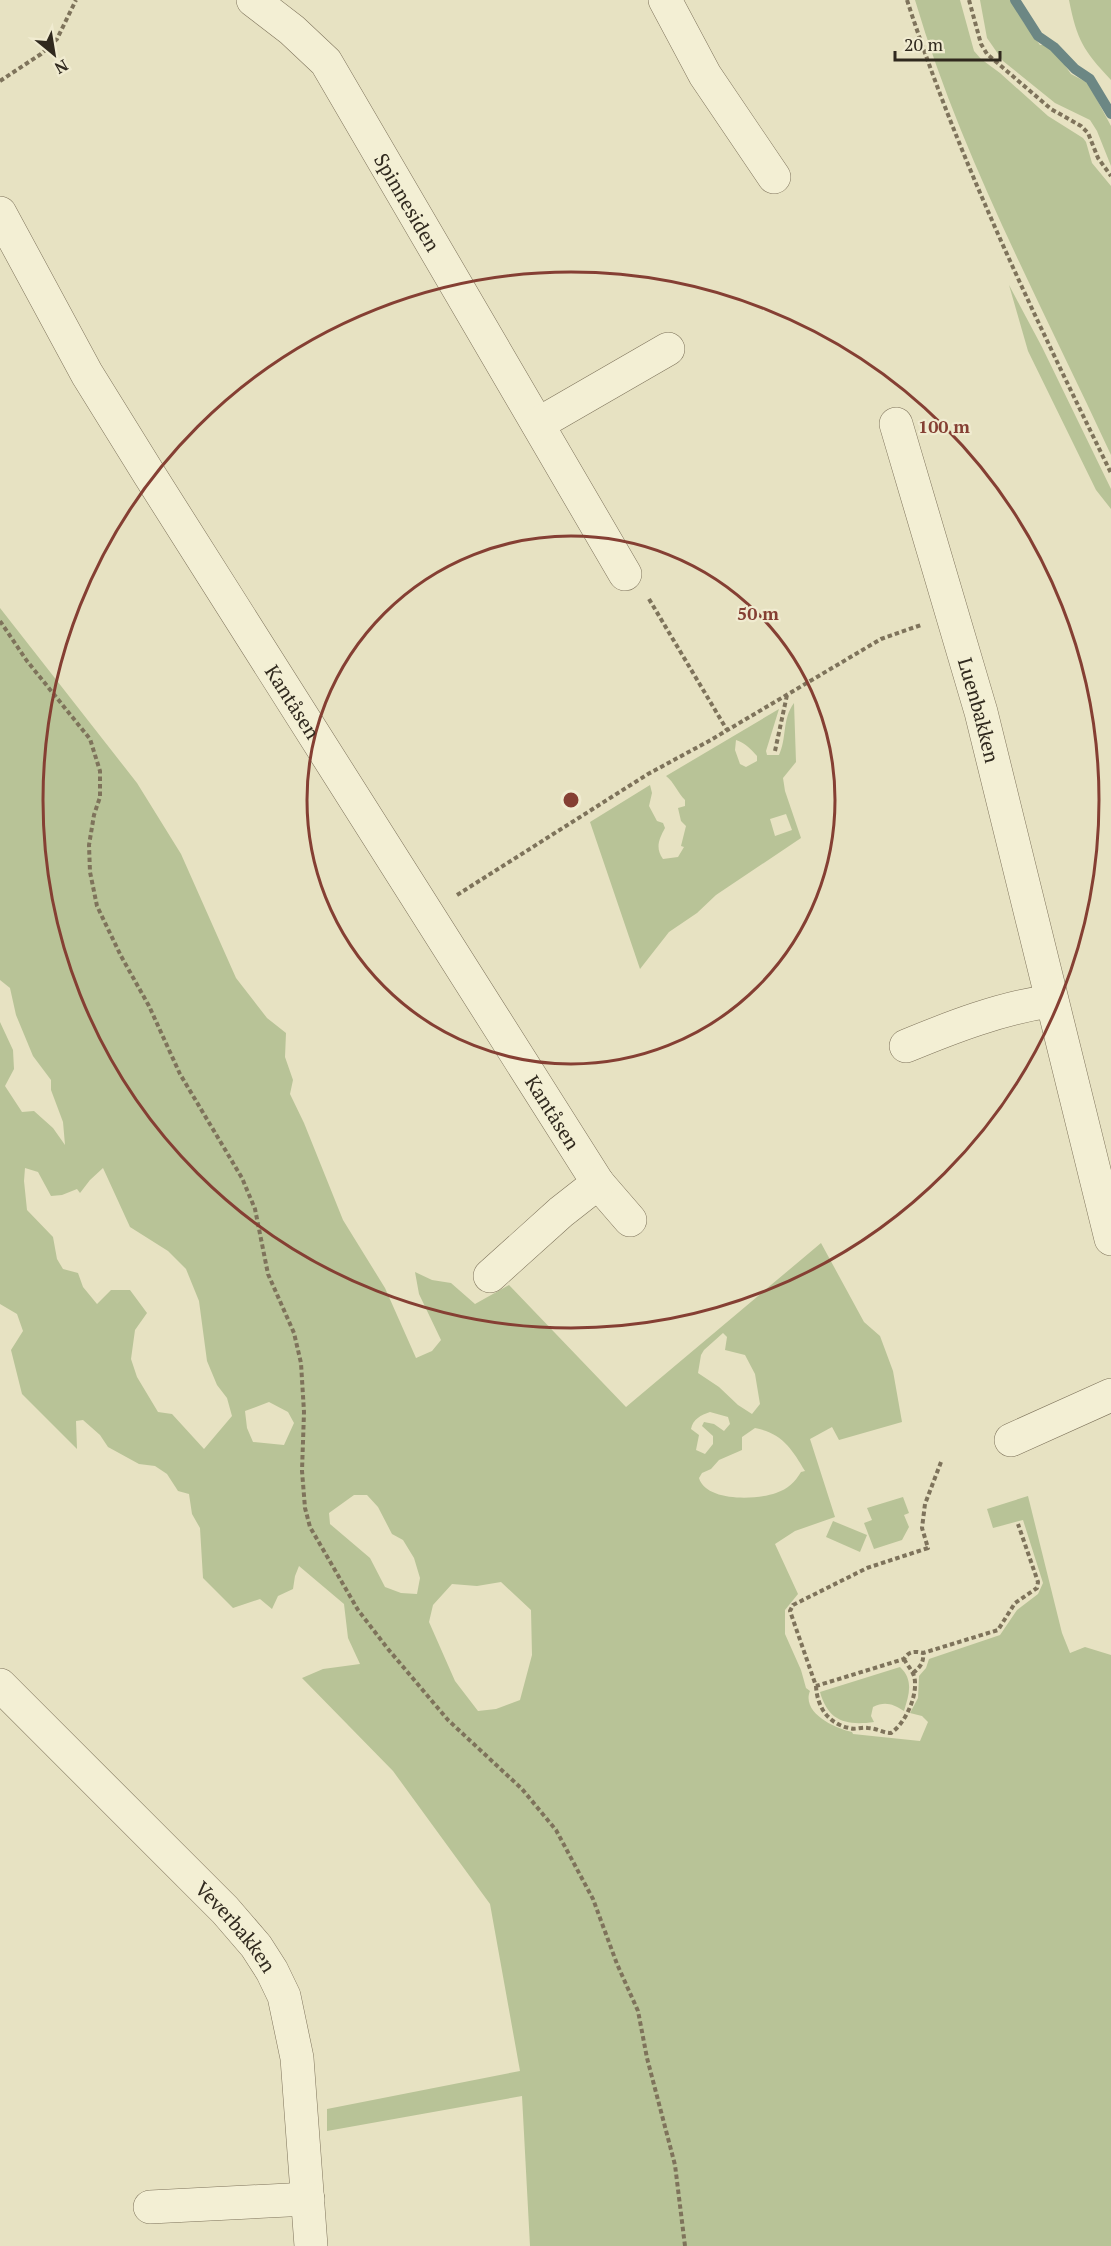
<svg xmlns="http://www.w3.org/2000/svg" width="1111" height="2246" font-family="'PT Serif',serif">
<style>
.green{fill:#b8c397;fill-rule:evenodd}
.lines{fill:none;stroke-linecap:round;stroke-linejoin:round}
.stream{stroke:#6c8784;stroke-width:10}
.minor-casing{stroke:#7e735b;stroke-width:34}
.path{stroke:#7e735b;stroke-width:4;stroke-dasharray:4.5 3;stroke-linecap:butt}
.minor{stroke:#f3efd4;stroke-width:33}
.ring{fill:none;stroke:#853f33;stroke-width:3}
.labels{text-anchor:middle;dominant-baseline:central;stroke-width:4.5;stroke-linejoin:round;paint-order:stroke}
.street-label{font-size:20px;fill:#30291e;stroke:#f0ebd0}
.centre{fill:#853f33;stroke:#f0ebd0;stroke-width:3}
.ring-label{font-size:18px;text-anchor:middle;font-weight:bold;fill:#853f33;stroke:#f0ebd0;stroke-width:4.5;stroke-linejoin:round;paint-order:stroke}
</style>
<rect width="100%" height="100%" fill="#e7e2c2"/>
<path class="green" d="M915 0H960L974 51 981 59 1000 73 1048 116 1083 138 1086 142 1092 163 1111 186V455C1042 305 962 159 915 0Z
M980 0H1011L1024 23 1040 45H1047L1057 54 1071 74 1088 83 1111 126V166L1097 131 1090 120 1055 103 1003 61 987 38Z
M1069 0H1111V80C1083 50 1077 40 1069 0Z
M1009 285 1042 347 1111 489V509L1096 490 1028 351Z
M0 608 137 783 181 854 236 978 267 1018 286 1033 285 1057 293 1080 290 1094 304 1123 343 1220 385 1288 416 1358 432 1351 441 1340 419 1294 415 1272 432 1280 451 1283 475 1304 509 1285 626 1407 821 1243 864 1322 880 1336 893 1371 902 1422 839 1440 832 1427 810 1439 835 1517 795 1531 775 1544 798 1594 785 1610V1634L801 1670 806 1688 810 1691C801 1713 836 1729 852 1732L853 1734 920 1741 928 1722 922 1716 910 1713 918 1698 919 1676 926 1668 929 1659 1000 1635 1017 1610 1038 1594 1043 1583 1023 1520 993 1528 987 1509 1028 1496 1062 1633 1070 1653 1085 1647 1111 1655V2246H530L522 2096 327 2131V2109L520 2071 490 1904 393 1771 302 1678 323 1669 360 1664 348 1638 344 1604 299 1566 295 1576 293 1589 278 1596 272 1609 260 1599 233 1608 203 1578 200 1528 192 1514 189 1494 178 1491 167 1474 155 1466 139 1464 108 1447 100 1435 83 1420 76 1421 77 1449 22 1394 11 1350 23 1331 17 1314 0 1304V1022L13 1050 14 1069 5 1086 22 1112 34 1111 53 1128 65 1145 63 1122 51 1090V1080L33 1056 16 1015 10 988 0 980ZM103 1168 130 1227 168 1251 186 1269 199 1301 207 1361 217 1385 227 1398 232 1416 204 1449 172 1414 158 1412 137 1377 131 1359 135 1330 147 1313 130 1290H111L97 1304 83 1287 78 1273 63 1269 57 1259 53 1237 27 1210 24 1181 25 1168 38 1172 51 1196 62 1195 77 1189 80 1193 90 1180ZM723 1333 727 1337 725 1350 745 1355 755 1374 760 1404 752 1414 738 1405 719 1387 698 1373 701 1355 704 1350ZM269 1402 288 1412 294 1423 284 1445 253 1442 247 1428 245 1411ZM710 1412 728 1417 730 1424 724 1431 714 1424 704 1422 702 1426 713 1436V1444L705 1454 696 1450 699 1435 691 1429C693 1419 701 1415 710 1412ZM755 1428C782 1433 792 1449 805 1471L801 1472C795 1482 788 1489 776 1493 757 1500 706 1502 699 1478L702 1473 711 1469 719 1460 742 1450V1437ZM354 1495H367L378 1507 392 1534 403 1540 414 1558 420 1578 417 1594 401 1593 385 1587 370 1558 330 1524 329 1513ZM501 1582 531 1610 532 1655 520 1700 496 1709 478 1711 455 1681 429 1622 433 1605 452 1584 477 1586Z
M794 703 796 762 783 778 785 791 801 838 716 895 697 913 669 932 640 969 590 822 650 785 652 793 649 806 657 821 663 823 665 828C659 839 655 848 663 859L678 857 684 847 681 846 686 826 681 821 678 808 685 806V800C678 793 674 782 666 776L779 709 766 751 767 755H779C787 738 782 719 794 703ZM736 740C745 743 751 749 757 756V761L746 767 740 764 735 750ZM786 814 792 830 775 836 770 819Z
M903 1497 909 1513 904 1515 909 1527 902 1540 874 1549 864 1523 872 1520 867 1508Z
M833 1521 867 1535 860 1552 826 1537Z
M900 1667C914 1680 909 1695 904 1711 893 1704 885 1701 873 1707L871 1716 874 1722C846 1726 828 1721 820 1692Z"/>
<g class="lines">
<path class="stream" d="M1015 0 1038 36 1054 47 1075 69 1090 79 1111 114"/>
<defs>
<g id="minor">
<path id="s1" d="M253 0 292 30 326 62 625 574"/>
<path d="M665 0 705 75 774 177"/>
<path id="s2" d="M0 213 87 374 149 474 598 1183 630 1220"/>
<path d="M538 424 668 349"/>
<path id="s3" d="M896 424 981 712 1111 1239"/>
<path d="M906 1046C952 1027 1001 1008 1051 1001"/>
<path d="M490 1276 561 1212 598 1183"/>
<path d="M1011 1440 1111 1395"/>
<path id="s4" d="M0 1685 225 1910 256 1946 272 1971 284 1996 297 2058 311 2246"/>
<path d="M150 2207 308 2199"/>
</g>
</defs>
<use href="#minor" class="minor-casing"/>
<path class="path" d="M907 0C960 164 1036 319 1111 473
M969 0 981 44 987 54 1051 109 1081 126 1088 133 1098 158 1111 176
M0 81 41 54 57 39 76 0
M649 599 727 730
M0 621 27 661 90 739 100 771V797L94 815 89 845 90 872 97 906 121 956 149 1006 180 1074 242 1178 255 1209 268 1274 294 1333 301 1363 304 1412 302 1471 305 1508 310 1527 358 1610 388 1649 448 1720 522 1789 556 1830 593 1899 617 1964 638 2011 647 2058 675 2165 685 2246
M775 751 787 695
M457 895 648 774 709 741 881 639 921 625
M941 1462 925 1504 922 1528 928 1548 867 1568 793 1605 790 1611 816 1686 904 1659C909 1651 914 1651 923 1653L998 1630 1015 1603 1037 1588 1038 1582 1018 1524
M913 1673C920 1667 924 1663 923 1653
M816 1686C817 1706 827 1723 849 1728 855 1730 861 1727 868 1728 876 1728 883 1733 891 1733 906 1723 919 1693 914 1676 912 1670 907 1665 904 1659"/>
<use href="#minor" class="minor"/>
</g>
<g class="ring">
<circle cx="571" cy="800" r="264"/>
<circle cx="571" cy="800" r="528"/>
</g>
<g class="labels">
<g class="street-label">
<text stroke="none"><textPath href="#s1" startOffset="258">Spinnesiden</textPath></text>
<text stroke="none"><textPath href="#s2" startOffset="570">Kantåsen</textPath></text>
<text stroke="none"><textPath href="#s3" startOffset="298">Luenbakken</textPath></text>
<text stroke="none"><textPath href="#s2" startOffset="1056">Kantåsen</textPath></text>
<text stroke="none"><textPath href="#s4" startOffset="338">Veverbakken</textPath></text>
</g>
</g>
<circle cx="571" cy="800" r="9" class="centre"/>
<g class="ring-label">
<text x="944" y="433">100 m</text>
<text x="758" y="620">50 m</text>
</g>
<g transform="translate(54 54) rotate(150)" stroke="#f0ebd0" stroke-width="4.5" paint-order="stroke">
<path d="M0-4.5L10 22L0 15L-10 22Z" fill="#30291e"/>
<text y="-9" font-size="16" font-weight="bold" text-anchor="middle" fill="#30291e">N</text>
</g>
<path d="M895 51v9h105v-9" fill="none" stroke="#30291e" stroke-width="3"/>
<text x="904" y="51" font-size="18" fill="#30291e" stroke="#f0ebd0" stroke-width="4.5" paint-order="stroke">20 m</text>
</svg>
